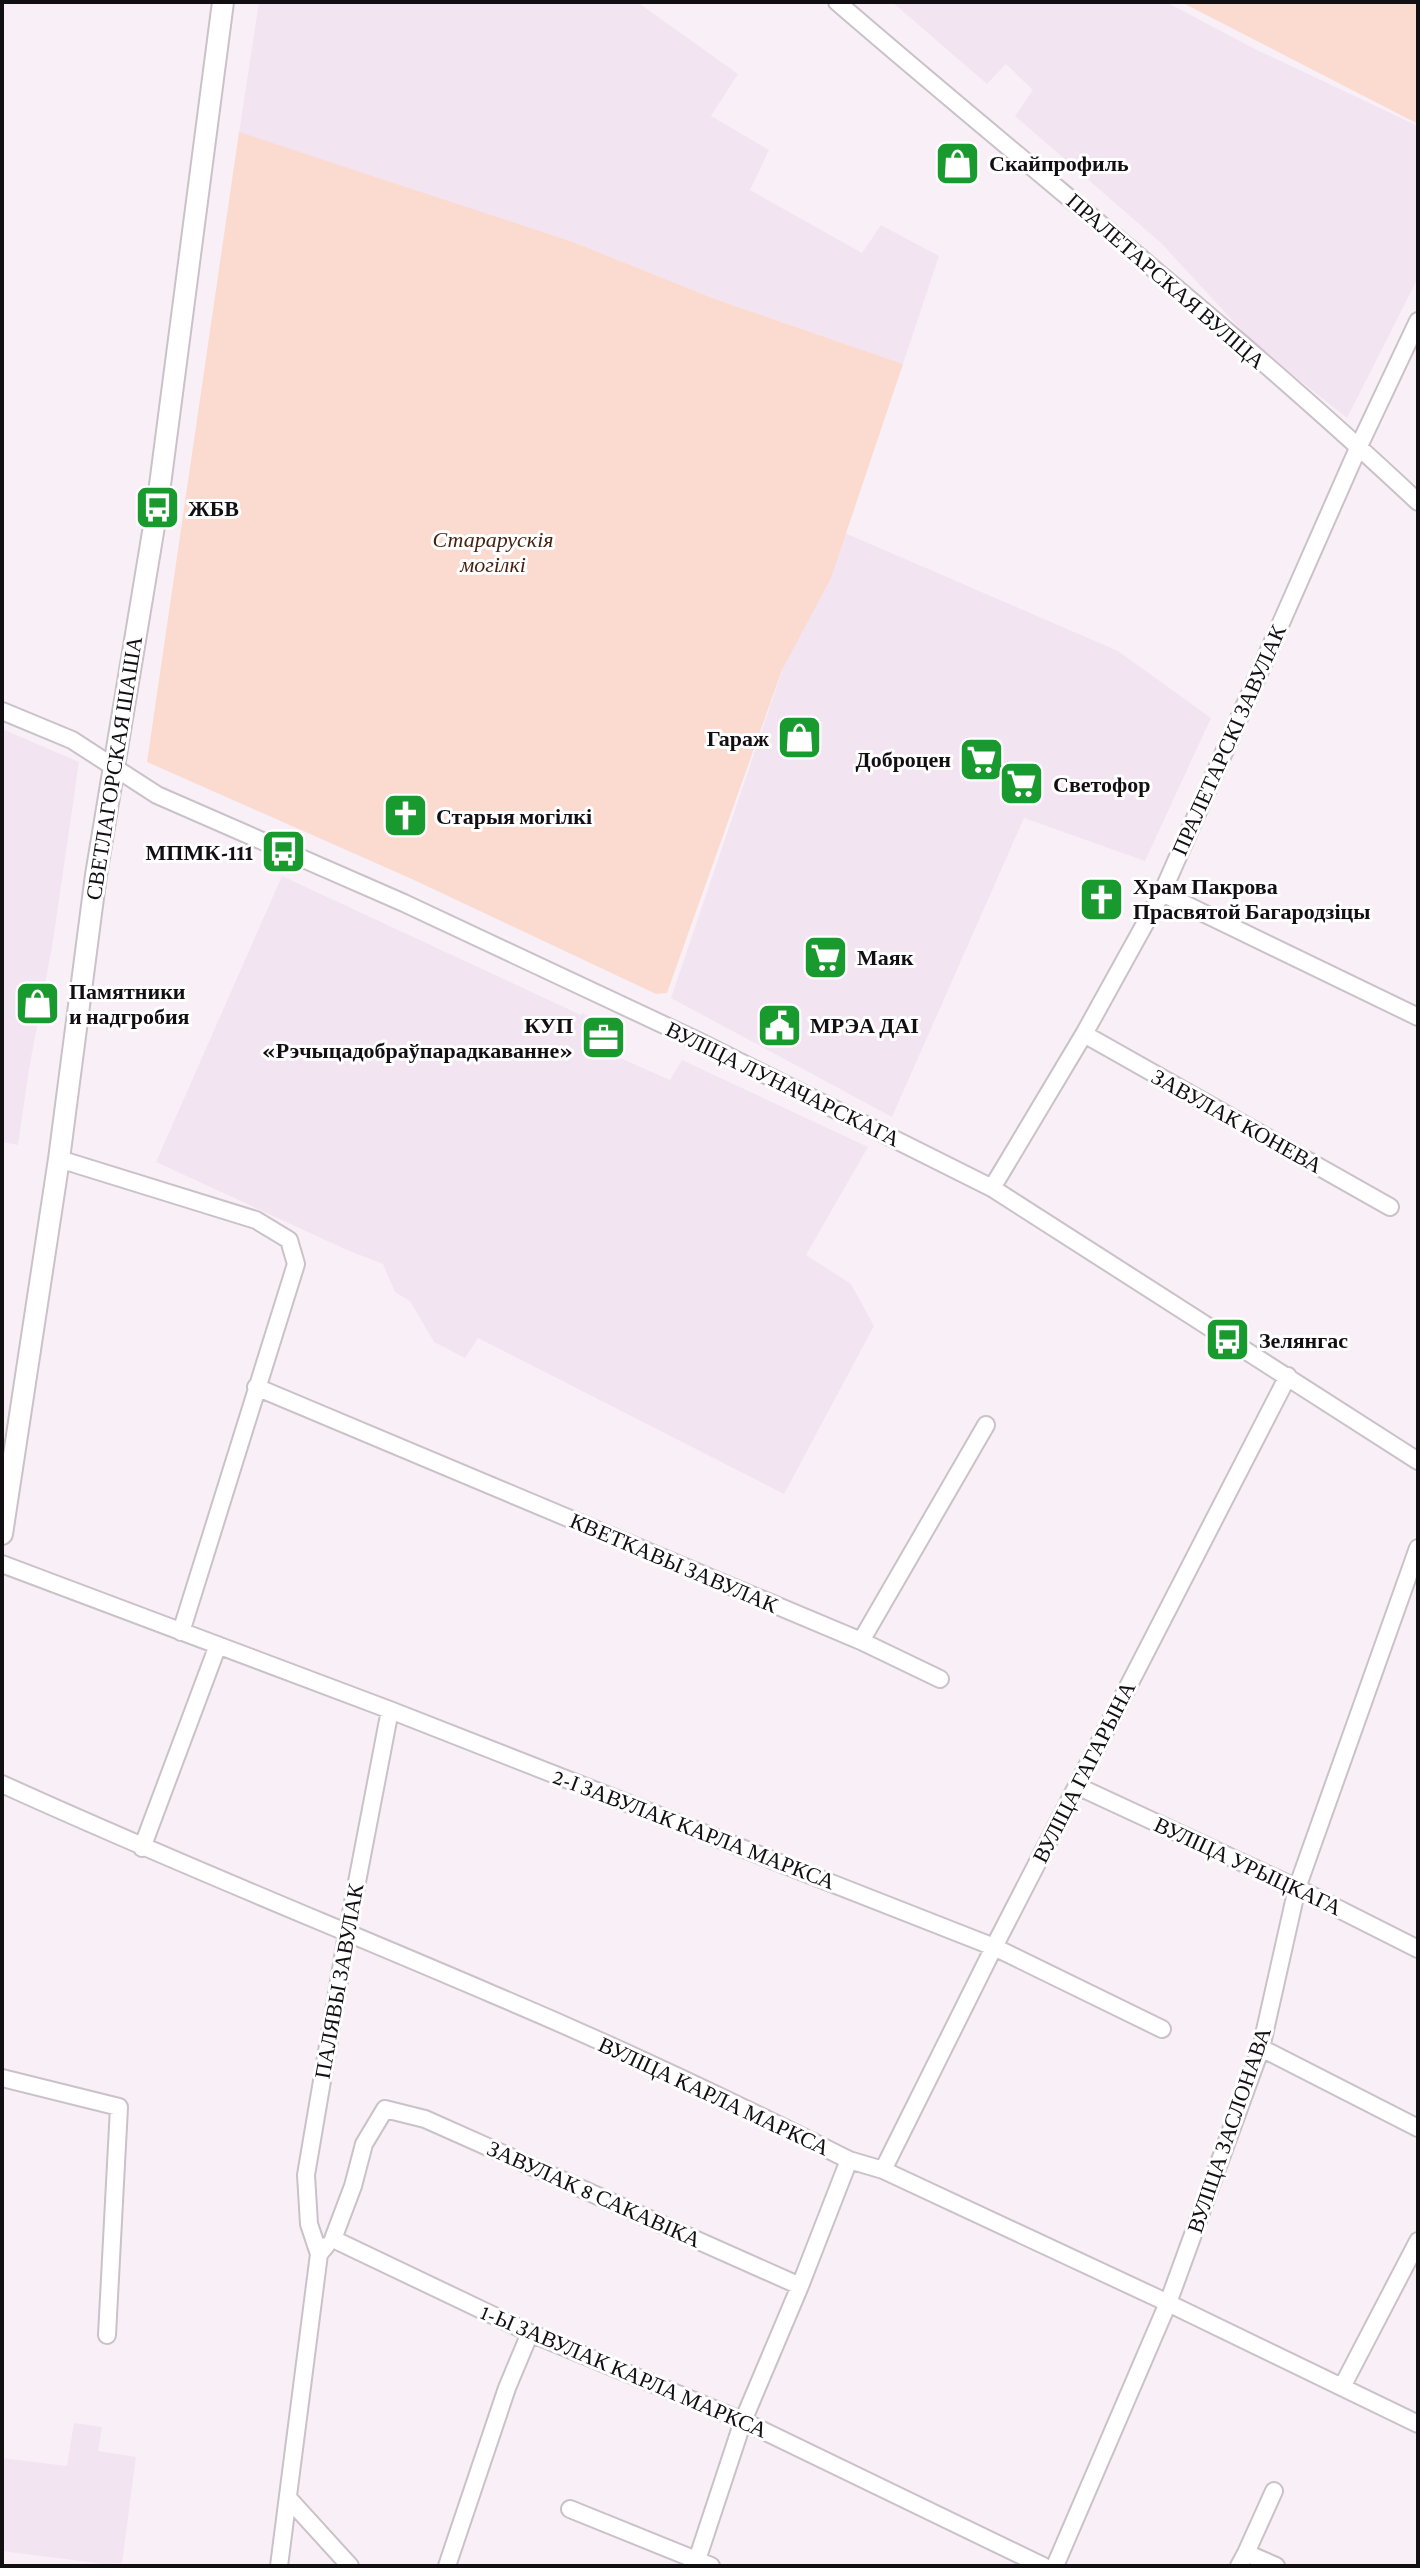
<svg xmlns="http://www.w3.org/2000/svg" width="1420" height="2568" font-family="'Crimson Pro',serif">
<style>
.built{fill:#f3e4f1}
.green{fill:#fbdbd0}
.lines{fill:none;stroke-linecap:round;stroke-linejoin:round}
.minor-casing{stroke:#cac1c9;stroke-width:20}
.major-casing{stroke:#cac1c9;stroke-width:24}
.minor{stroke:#fff;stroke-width:16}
.major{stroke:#fff;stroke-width:20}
.labels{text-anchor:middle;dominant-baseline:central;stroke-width:6;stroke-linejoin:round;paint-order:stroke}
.poi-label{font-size:22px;font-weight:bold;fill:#120f12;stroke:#fff;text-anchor:start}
.street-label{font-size:22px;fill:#120f12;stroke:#fff}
.park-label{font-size:22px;font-style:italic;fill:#481e0d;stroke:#fff}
</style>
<rect width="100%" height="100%" fill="#f9f0f7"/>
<path class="built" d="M259 2H637L738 74 711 116 769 150 750 190 862 253 881 225 939 256 903 364 715 299 573 242 239 133Z
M892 2H1166L1253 48 1418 126V278L1347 418 1256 346 1162 244 1015 116 1033 90 1006 64 987 84Z
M831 527 1118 651 1211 718 1145 861 1024 818 892 1117 671 998Z
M2 729 79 762 53 941 29 1069 18 1145 2 1142Z
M282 876 581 1015 582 1013 619 1030 609 1053 670 1080 682 1060 868 1147 806 1255 851 1284 874 1326 784 1494 478 1338 465 1358 434 1342 410 1301 395 1292 383 1264 347 1250 156 1162Z
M74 2423 102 2427 98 2451 136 2457 122 2563 104 2564 2 2551V2458L67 2466Z"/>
<path class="green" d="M1181 2H1418V124Z
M239 132 573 242 715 299 903 364 831 578 782 670 667 993 656 994 414 880 147 762Z"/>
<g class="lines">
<defs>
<path id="minor" d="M837 2C1030 169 1232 327 1418 502
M2 711 72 740 157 795 404 903 696 1040 992 1188 1418 1461
M1162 893 1418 1017
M1084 1034 1390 1207
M59 1159 256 1220 289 1240 296 1264 181 1632
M992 1188 1084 1034 1162 893 1359 446 1418 321
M256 1387 861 1641 986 1425
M2 1564 390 1710 994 1947 1162 2029
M861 1641 940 1679
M2 1784C164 1858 329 1924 492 1994 613 2045 732 2101 849 2160L883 2170 1168 2303 1418 2424
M1077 1786 1297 1888 1418 1949
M142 1848 218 1645
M1261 2048 1418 2128
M2 2078 119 2107 107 2335
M883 2170 994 1947 1288 1376
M319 2254 309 2224 306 2175 347 1934 390 1710
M800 2286 425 2119 385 2109 364 2144 353 2186 333 2239 530 2333 743 2421 1043 2566
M1342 2387 1418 2241
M289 2499 350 2566
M570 2509 711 2566
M1246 2553 1274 2491
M279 2566 319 2254 326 2246
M447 2566 507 2388 530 2333
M695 2566 743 2421 800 2286 849 2160
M1055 2566 1168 2303 1261 2048 1297 1888 1418 1548
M1239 2566 1246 2553 1276 2566"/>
<path id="major" d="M2 1534 59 1159 96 875 157 508 223 2"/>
</defs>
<use href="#minor" class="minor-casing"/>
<use href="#major" class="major-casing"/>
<use href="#minor" class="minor"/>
<use href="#major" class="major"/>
</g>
<defs>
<symbol id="shop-square" viewBox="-11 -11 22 22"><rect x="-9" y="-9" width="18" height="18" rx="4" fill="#199a2f" stroke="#fff"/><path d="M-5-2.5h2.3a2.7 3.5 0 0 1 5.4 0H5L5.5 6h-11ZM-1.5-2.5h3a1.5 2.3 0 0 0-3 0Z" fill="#fff"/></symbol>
<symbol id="bus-square" viewBox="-11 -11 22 22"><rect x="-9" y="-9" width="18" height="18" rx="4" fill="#199a2f" stroke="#fff"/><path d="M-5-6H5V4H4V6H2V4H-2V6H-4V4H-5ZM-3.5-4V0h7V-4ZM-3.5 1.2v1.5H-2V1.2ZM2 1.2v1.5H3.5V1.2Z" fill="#fff"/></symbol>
<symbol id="supermarket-square" viewBox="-11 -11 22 22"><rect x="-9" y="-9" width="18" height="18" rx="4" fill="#199a2f" stroke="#fff"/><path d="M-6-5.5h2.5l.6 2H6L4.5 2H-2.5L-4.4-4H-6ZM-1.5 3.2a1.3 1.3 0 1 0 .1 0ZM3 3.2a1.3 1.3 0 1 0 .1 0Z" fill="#fff"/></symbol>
<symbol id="church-square" viewBox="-11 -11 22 22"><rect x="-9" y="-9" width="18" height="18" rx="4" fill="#199a2f" stroke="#fff"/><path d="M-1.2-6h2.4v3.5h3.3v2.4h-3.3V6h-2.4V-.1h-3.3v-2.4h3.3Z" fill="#fff"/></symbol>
<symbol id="civic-square" viewBox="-11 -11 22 22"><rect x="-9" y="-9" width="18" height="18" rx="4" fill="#199a2f" stroke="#fff"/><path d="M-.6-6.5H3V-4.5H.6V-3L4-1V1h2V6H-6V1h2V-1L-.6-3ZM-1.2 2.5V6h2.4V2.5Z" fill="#fff"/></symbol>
<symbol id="office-square" viewBox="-11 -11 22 22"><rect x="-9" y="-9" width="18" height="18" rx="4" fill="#199a2f" stroke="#fff"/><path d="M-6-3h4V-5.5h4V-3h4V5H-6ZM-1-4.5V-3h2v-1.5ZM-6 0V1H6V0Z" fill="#fff"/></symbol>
</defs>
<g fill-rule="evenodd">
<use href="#shop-square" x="932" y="138" width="51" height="51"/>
<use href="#bus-square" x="132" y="482" width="51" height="51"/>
<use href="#shop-square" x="774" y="712" width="51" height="51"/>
<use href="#supermarket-square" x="956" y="734" width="51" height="51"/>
<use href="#supermarket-square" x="996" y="758" width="51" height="51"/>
<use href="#church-square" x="380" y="790" width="51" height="51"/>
<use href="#bus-square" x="258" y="826" width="51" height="51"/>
<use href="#church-square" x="1076" y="874" width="51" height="51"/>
<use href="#supermarket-square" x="800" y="932" width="51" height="51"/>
<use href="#shop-square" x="12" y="978" width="51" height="51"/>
<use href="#civic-square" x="754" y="1000" width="51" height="51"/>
<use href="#office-square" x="578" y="1012" width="51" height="51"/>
<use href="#bus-square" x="1202" y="1314" width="51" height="51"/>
</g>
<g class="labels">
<g class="poi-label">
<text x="989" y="163">Скайпрофиль</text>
<text x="188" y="508">ЖБВ</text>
<text x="769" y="738" text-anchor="end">Гараж</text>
<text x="951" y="759" text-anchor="end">Доброцен</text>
<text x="1053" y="784">Светофор</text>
<text x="436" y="816">Старыя могілкі</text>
<text x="253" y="852" text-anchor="end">МПМК-111</text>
<text x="1133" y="886">Храм Пакрова<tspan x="1133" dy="25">Прасвятой Багародзіцы</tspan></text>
<text x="857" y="957">Маяк</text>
<text x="69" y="991">Памятники<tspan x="69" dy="25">и надгробия</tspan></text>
<text x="573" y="1025" text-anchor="end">КУП<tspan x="573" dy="25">«Рэчыцадобраўпарадкаванне»</tspan></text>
<text x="810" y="1025">МРЭА ДАІ</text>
<text x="1259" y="1340">Зелянгас</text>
</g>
<g class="street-label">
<text transform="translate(1166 281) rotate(41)">ПРАЛЕТАРСКАЯ ВУЛІЦА</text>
<text transform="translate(1229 740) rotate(-66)">ПРАЛЕТАРСКІ ЗАВУЛАК</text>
<text transform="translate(114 768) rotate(-81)">СВЕТЛАГОРСКАЯ ШАША</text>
<text transform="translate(783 1084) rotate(26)">ВУЛІЦА ЛУНАЧАРСКАГА</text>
<text transform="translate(1237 1121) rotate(29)">ЗАВУЛАК КОНЕВА</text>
<text transform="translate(674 1563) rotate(23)">КВЕТКАВЫ ЗАВУЛАК</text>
<text transform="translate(1084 1772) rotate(-63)">ВУЛІЦА ГАГАРЫНА</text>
<text transform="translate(694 1829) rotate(21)">2-І ЗАВУЛАК КАРЛА МАРКСА</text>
<text transform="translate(1248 1866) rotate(25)">ВУЛІЦА УРЫЦКАГА</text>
<text transform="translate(339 1981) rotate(-80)">ПАЛЯВЫ ЗАВУЛАК</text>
<text transform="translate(714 2096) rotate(25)">ВУЛІЦА КАРЛА МАРКСА</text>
<text transform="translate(1229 2130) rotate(-71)">ВУЛІЦА ЗАСЛОНАВА</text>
<text transform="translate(594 2194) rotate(24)">ЗАВУЛАК 8 САКАВІКА</text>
<text transform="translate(624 2371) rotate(23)">1-Ы ЗАВУЛАК КАРЛА МАРКСА</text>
</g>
<g class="park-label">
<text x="493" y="539">Старарускія<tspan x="493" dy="25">могілкі</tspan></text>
</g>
</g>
<rect width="1420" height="2568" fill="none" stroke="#120f12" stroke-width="8"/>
</svg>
